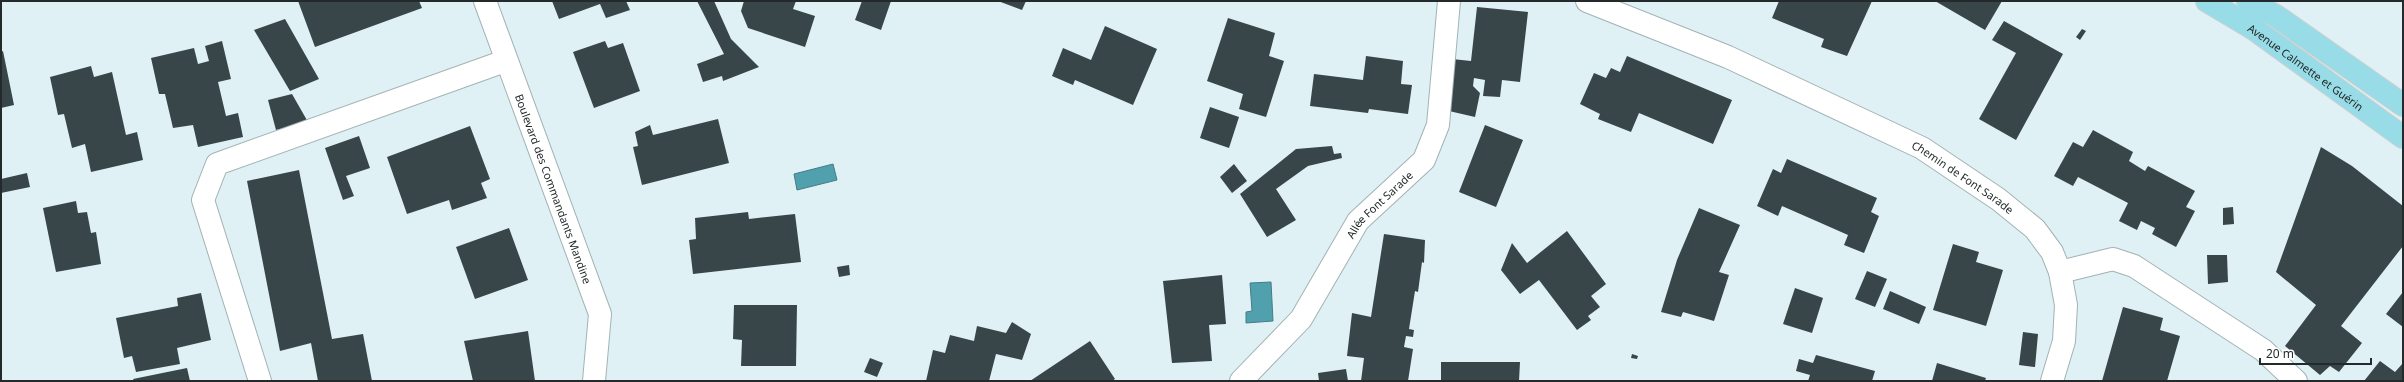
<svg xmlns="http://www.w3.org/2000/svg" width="2404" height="382" font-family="'Noto Sans',sans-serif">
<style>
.water{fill:#51a0ae;stroke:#447d87}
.building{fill:#384649}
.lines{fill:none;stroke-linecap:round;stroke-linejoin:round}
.minor-casing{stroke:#a2b2b5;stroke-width:24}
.major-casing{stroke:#cfd0d0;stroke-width:24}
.minor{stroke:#fff;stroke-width:22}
.major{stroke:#98dce7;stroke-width:22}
.labels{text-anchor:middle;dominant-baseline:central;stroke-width:4;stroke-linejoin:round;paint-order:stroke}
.street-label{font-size:11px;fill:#242a2b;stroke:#fff}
</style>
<rect width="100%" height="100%" fill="#dff1f4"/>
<path class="water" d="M833 164 837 180 797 190 794 174Z
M1271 282 1273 321 1246 323V312L1252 311 1250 283Z"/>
<path class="building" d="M298 1H419L422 8 315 47Z
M552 1H626L630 10 606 18 600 4 559 19Z
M697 1H714L731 39 759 67 723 81 722 76 703 82 697 64 724 54Z
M744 1H796L793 9 815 16 805 47 748 28 741 11Z
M862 1H891L881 30 855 20Z
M998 1H1026L1022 10Z
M1779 1H1872L1847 56 1821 47 1824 39 1772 18Z
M1935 1H2002L1985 30Z
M1477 7 1528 12 1520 82 1502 80 1500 97 1483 96 1485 80 1474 78 1473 86 1480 93 1475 117 1449 111 1452 59 1471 61Z
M1228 18 1275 33 1269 56 1284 61 1266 117 1239 109 1243 94 1207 81Z
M285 19 319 79 290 91 254 30Z
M2004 21 2063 54 2016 140 1979 119 2016 53 1992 40Z
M1105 26 1157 49 1133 105 1075 80 1073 85 1052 76 1063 48 1091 60Z
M2082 29 2086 31 2080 40 2076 37Z
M222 41 231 79 218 82 226 116 238 113 243 137 198 147 193 125 173 128 165 94H159L151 58 194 48 198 64 209 61 205 46Z
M605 41 608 48 623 43 640 91 594 108 573 52Z
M3 51 14 105 1 108V52Z
M1366 56 1403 61 1401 84 1412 85 1408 114 1369 109 1368 113 1310 106 1314 74 1363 80Z
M1627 56 1732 100 1713 144 1639 113 1631 132 1598 119 1600 114 1580 104 1594 73 1606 78 1611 68 1620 72Z
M91 66 94 77 112 72 126 135 137 132 143 160 91 172 85 144 72 148 64 114 58 115 50 77Z
M292 94 308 122 276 130 268 100Z
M1210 107 1239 117 1229 148 1200 138Z
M718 119 729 163 642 185 633 147 638 146 635 132 650 125 653 135Z
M1485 125 1523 140 1496 207 1459 192Z
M470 126 490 179 481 183 487 198 452 210 449 200 407 214 387 157Z
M2093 130 2133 152 2129 161 2145 171 2148 166 2195 191 2186 207 2195 211 2176 247 2152 234 2155 228 2141 221 2137 230 2119 221 2128 203 2078 177 2073 186 2054 176 2073 142 2083 147Z
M359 136 370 168 346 176 354 196 343 200 325 148Z
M1332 146 1334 154 1341 153 1342 158 1308 166 1276 189 1296 220 1267 237 1240 194 1296 149Z
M2321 147 2352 166 2403 206V246L2341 326 2362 343 2339 372 2330 366 2320 375 2285 346 2316 305 2276 272Z
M1787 159 1877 198 1871 212 1879 216 1864 253 1844 245 1848 235 1814 220 1782 206 1778 216 1757 206 1773 169 1781 173Z
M1234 164 1247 181 1232 193 1220 177Z
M299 170 332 339 363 334 372 381H318L311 343 280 351 247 181Z
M27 173 30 187 1 193V179Z
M76 201 78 213 87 212 91 233 96 232 101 264 56 272 43 208Z
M2233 207 2234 224 2223 225V208Z
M1699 208 1740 225 1719 272 1729 275 1714 321 1683 312 1681 317 1661 312 1677 260Z
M748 212 749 219 795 214 801 262 693 274 689 240 696 239 695 218Z
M509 228 528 280 475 299 456 247Z
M1567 231 1606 284 1591 296 1600 307 1588 316 1591 320 1577 330 1539 280 1520 294 1501 270 1512 243 1527 263Z
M1384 234 1425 240 1424 263 1422 262 1418 292 1415 291 1409 329 1414 330 1413 337 1406 336 1404 347 1413 349 1408 381H1361L1364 358 1347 356 1352 313 1371 317Z
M1953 244 1979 252 1976 262 2003 270 1986 326 1933 310Z
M2207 255H2227L2228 282 2208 284Z
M849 265 850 275 839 277 837 267Z
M1867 271 1887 279 1875 307 1855 299Z
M1222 275 1226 324 1209 325 1212 361 1172 363 1163 281Z
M1795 288 1823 298 1812 333 1783 324Z
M1890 291 1926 307 1919 324 1883 309Z
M2403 292V327L2386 314Z
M201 293 211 340 177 348 180 364 136 372 132 356 124 358 116 318 178 306 177 298Z
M734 305H797L796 366H741L742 340 733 339Z
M2123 307 2163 318 2160 330 2180 336 2167 381H2102Z
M1012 322 1031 334 1022 360 996 354 989 381H926L933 350 945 353 950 335 974 341 977 326 1006 333Z
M528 331 535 381H473L464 341Z
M2023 332 2038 334 2035 367 2019 365Z
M1090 341 1115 379 1112 381H1030Z
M1632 354 1638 356 1637 359 1631 358Z
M1816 355 1875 371 1872 381H1808L1810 375 1796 371 1799 359 1813 363Z
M870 358 883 363 877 377 864 372Z
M2380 361 2395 372 2403 363V381H2364Z
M1441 362H1520L1519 381H1441Z
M1937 363 1986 378 1985 381H1932Z
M187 368 190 381H134L133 379Z
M1346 369 1348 381H1319L1318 373Z"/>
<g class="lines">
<defs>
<g id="minor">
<path id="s1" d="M485 1 600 314 594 381"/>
<path id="s2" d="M1587 1 1728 57 1922 148 1998 199 2035 229 2052 252 2060 272 2066 305 2064 341 2052 381"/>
<path d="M2060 272 2113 259 2134 266 2263 350 2296 381"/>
<path d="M260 381 203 200 217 164 505 61"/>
<path id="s3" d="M1241 381 1301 319 1358 221 1424 160 1438 125 1449 1"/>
</g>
<g id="major">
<path id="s4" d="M2207 1 2254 29 2403 137"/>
<path d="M2248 1 2276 16 2403 105"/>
</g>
</defs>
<use href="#minor" class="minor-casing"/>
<use href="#major" class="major-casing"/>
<use href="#minor" class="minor"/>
<use href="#major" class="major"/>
</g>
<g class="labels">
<g class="street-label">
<text stroke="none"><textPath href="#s4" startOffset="119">Avenue Calmette et Guérin</textPath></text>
<text stroke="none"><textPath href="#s2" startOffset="416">Chemin de Font Sarade</textPath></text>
<text stroke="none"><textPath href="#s1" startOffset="200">Boulevard des Commandants Mandine</textPath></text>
<text stroke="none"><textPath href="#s3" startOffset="226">Allée Font Sarade</textPath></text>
</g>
</g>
<rect width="2404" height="382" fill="none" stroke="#242a2b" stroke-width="4"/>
<path d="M2260 358v6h111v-6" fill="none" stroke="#242a2b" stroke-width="2"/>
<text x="2266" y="358" font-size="12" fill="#242a2b" stroke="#ffffff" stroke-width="3" paint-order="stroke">20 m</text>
</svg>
